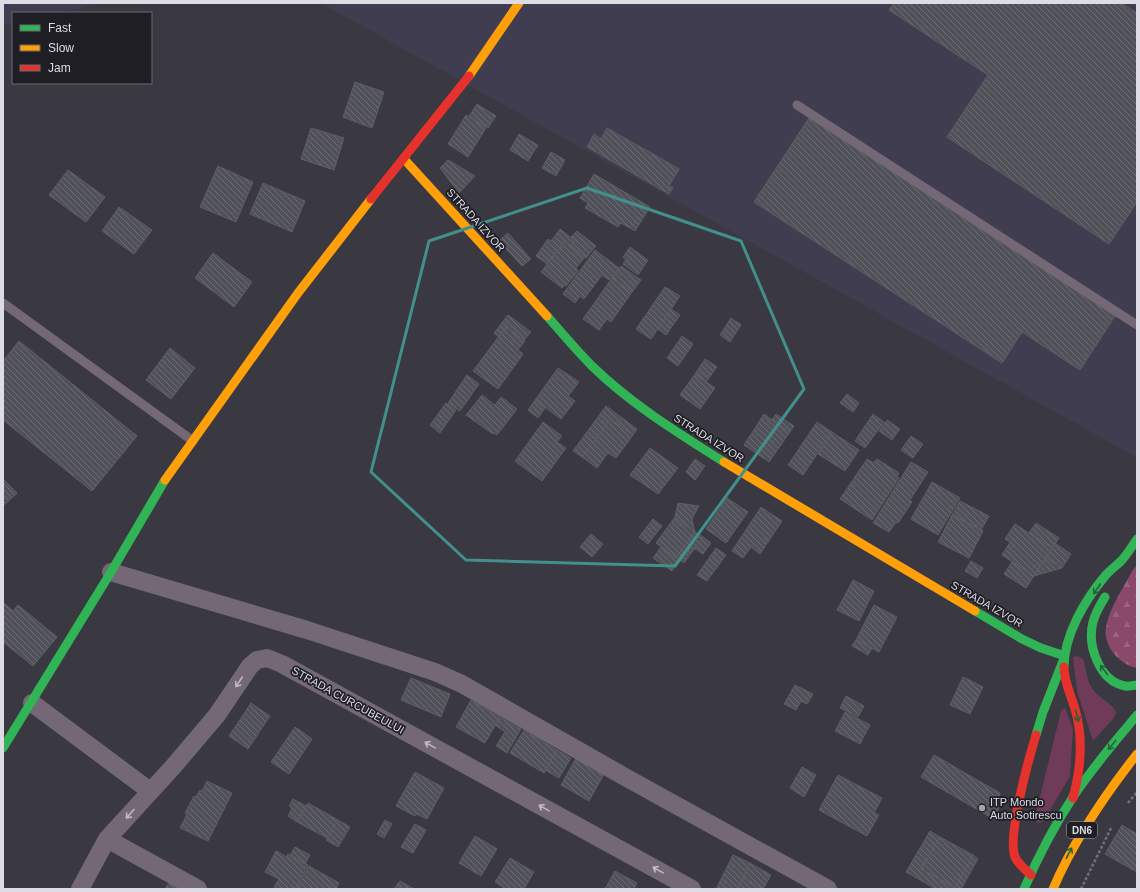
<svg xmlns="http://www.w3.org/2000/svg" width="1140" height="892" font-family="Arial,sans-serif">
<style>
.built{fill:#403d50}
.grass{fill:#703b58}
.forest{fill:url(#forest-firs)}
.building{fill:url(#building-back-hatch);stroke:#5d5e64}
.lines{fill:none;stroke-linecap:round;stroke-linejoin:round}
.path{stroke:#756e79;stroke-width:2.5;stroke-dasharray:3 2;stroke-linecap:butt}
.lane{stroke:#746877;stroke-width:9}
.street{stroke:#746877;stroke-width:18}
.fast{stroke:#30b455;stroke-width:9}
.slow{stroke:#ff9f0a;stroke-width:9}
.jam{stroke:#e5322d;stroke-width:9}
.oneway{stroke:#27623a}
.oneway2{stroke:#beb9c4}
.marked{fill:none;stroke:#42908c;stroke-width:3;stroke-linejoin:round}
.poi-dot{fill:#a4a3ab;stroke:#1f1e24;stroke-width:1.5}
.labels{text-anchor:middle;dominant-baseline:central;stroke-width:3.5;stroke-linejoin:round;paint-order:stroke}
.shield{fill:#1f1e24;stroke:#a4a3ab;stroke-width:1}
.shield-label{font-size:10px;font-weight:bold;fill:#dddce5}
.street-label{font-size:11px;fill:#dddce5;stroke:#1f1e24}
.poi-label{font-size:11px;fill:#dddce5;stroke:#1f1e24;text-anchor:start}
</style>
<defs>
<pattern id="forest-firs" width="22" height="20" patternUnits="userSpaceOnUse"><rect width="22" height="20" fill="#8a486b"/><path d="M5 1l3.5 6h-7zM16 11l3.5 6h-7z" fill="#9a6280"/></pattern>
<pattern id="building-back-hatch" width="6" height="6" patternUnits="userSpaceOnUse"><rect width="6" height="6" fill="#515259"/><path d="M-1 5l2 2M0 0l6 6M5-1l2 2" fill="none" stroke="#6a6a71"/></pattern>
</defs>
<rect width="100%" height="100%" fill="#3a3840"/>
<path class="built" d="M3 3H104L59 13H13V23L3 25Z
M321 3H1137V458L1077 424Z"/>
<path class="grass" d="M1077 656 1083 659C1087 670 1086 681 1094 691 1100 699 1114 704 1116 713L1113 719 1093 741 1077 691 1073 657Z
M1065 708 1073 729 1070 776 1043 822 1037 823 1035 818 1061 711Z"/>
<path class="forest" d="M1137 565V668C1129 667 1119 660 1114 654 1110 649 1107 643 1106 637 1103 617 1123 589 1132 571Z"/>
<path class="building" d="M894 3H1121L1137 13V202L1109 244 947 137 988 75 889 10Z
M355 82 384 92 372 128 343 117Z
M477 104 496 116 488 128 469 116Z
M466 115 486 128 468 157 448 144Z
M809 118 1115 316 1080 370 1022 332 1002 363 754 202Z
M311 128 344 138 334 170 301 159Z
M607 128 679 169 669 186 673 188 669 194 587 147 594 134 601 139Z
M519 134 538 145 528 161 510 150Z
M551 152 565 160 556 176 542 168Z
M448 160 475 176 459 193 440 168Z
M218 166 253 182 236 222 200 207Z
M68 170 105 197 86 222 49 195Z
M594 174 650 207 635 231 621 223 618 227 585 208 588 203 580 198Z
M263 183 305 201 292 232 250 214Z
M119 207 152 230 134 254 102 231Z
M560 229 575 241 571 246 565 241 547 264 536 256 548 239 551 241Z
M577 231 596 246 586 258 571 246 575 241 571 237Z
M508 233 531 259 522 266 499 241Z
M565 241 585 257 576 268 578 271 566 286 565 285 562 288 541 272Z
M630 247 648 260 638 275 623 264 626 260 623 257Z
M595 250 619 268 609 280 602 275 584 299 580 296 575 303 563 294Z
M213 253 252 282 234 307 195 278Z
M621 266 641 280 632 292 612 278Z
M612 278 632 292 611 322 607 319 599 330 583 319Z
M665 287 680 296 651 339 636 329Z
M671 309 680 315 666 335 658 329Z
M508 315 531 332 524 340 506 327 499 337 494 333Z
M731 318 741 325 730 342 720 335Z
M506 327 525 341 518 350 523 354 498 389 473 371Z
M682 336 693 344 678 366 667 358Z
M19 341 137 436 92 491 3 420V361Z
M170 348 195 368 171 399 146 380Z
M705 359 717 367 706 382 695 374Z
M558 368 579 382 568 396 575 401 561 419 535 400Z
M695 374 715 388 700 409 680 395Z
M467 375 479 384 460 411 448 403Z
M847 394 859 403 853 412 840 403Z
M482 395 495 405 501 397 517 409 497 435 494 433 493 434 466 415Z
M535 400 545 408 538 418 528 410Z
M446 403 456 410 440 433 430 425Z
M606 406 637 429 633 435 611 419 582 457 573 451Z
M764 414 790 432 769 462 744 445Z
M776 414 794 426 790 432 772 420Z
M873 414 884 422 865 448 855 441Z
M611 419 633 435 616 458 608 453 597 468 582 457Z
M887 420 900 429 892 440 879 431Z
M543 422 562 436 557 442 566 448 542 481 515 461Z
M817 422 832 432 803 475 788 465Z
M832 432 859 450 845 471 818 454Z
M911 436 923 444 913 458 901 450Z
M650 448 678 468 658 494 630 475Z
M695 459 705 466 695 480 686 472Z
M867 459 874 463 877 459 899 473 897 477 899 478 872 520 840 499Z
M911 462 928 472 910 500 912 502 898 523 896 522 889 532 873 523Z
M3 479 17 493 3 506Z
M932 482 960 498 938 535 911 519Z
M727 498 748 512 726 543 706 529Z
M960 501 989 516 981 530 952 515Z
M678 503 699 506 692 519 695 532 675 517Z
M761 507 782 521 760 554 751 547 743 558 732 551Z
M952 515 983 531 969 558 938 542Z
M675 517 695 532 676 558 656 543Z
M653 519 662 526 648 544 639 537Z
M1036 523 1059 538 1052 548 1029 533Z
M1015 524 1052 548 1034 576 1002 555 1010 542 1005 539Z
M695 532 703 537 684 563 676 557Z
M591 534 603 544 592 557 580 547Z
M703 537 711 543 703 554 695 549Z
M1055 543 1071 554 1062 568 1046 558Z
M661 547 680 560 672 571 653 558Z
M716 548 726 555 707 581 697 575Z
M1046 558 1062 568 1034 576Z
M971 561 983 568 977 578 965 571Z
M1012 562 1034 576 1026 588 1004 574Z
M853 580 874 591 859 621 837 610Z
M3 602 13 611 18 605 57 637 33 666 3 642Z
M874 605 897 617 879 652 856 640Z
M856 640 872 648 868 655 852 646Z
M963 677 983 687 970 714 950 705Z
M411 678 450 694 441 717 401 700Z
M795 685 813 694 807 704 801 701 796 710 784 704Z
M846 696 864 706 858 717 840 708Z
M471 700 500 717 485 743 456 727Z
M251 703 270 716 248 749 229 736Z
M845 712 870 725 860 744 835 731Z
M500 717 521 729 507 753 496 746 505 732 495 725Z
M295 727 312 739 289 774 271 762Z
M524 730 557 750 544 773 510 753Z
M557 750 571 758 559 778 545 770Z
M934 755 1000 793 997 821 921 777Z
M576 758 604 774 589 801 561 785Z
M802 767 816 775 804 797 790 788Z
M415 772 444 788 427 819 416 814 415 816 396 806Z
M838 775 882 798 874 813 879 815 867 836 819 810Z
M207 781 232 793 208 841 180 828 187 814 185 813 194 796 196 797 200 790 202 791Z
M293 799 306 806 297 822 288 816 292 808 289 806Z
M308 803 338 820 327 838 297 822Z
M338 820 350 827 338 847 326 840Z
M385 820 392 824 384 838 377 834Z
M415 824 426 830 413 853 401 847Z
M1122 825 1137 834V872L1105 854Z
M930 831 940 837 921 869 955 888 973 855 978 859 961 889H936L906 872Z
M475 836 497 849 481 876 459 863Z
M940 837 973 855 955 888 921 869Z
M295 847 310 855 305 864 290 855Z
M276 851 287 857 288 854 308 865 295 889H278L274 887 279 879 265 872Z
M733 855 750 863 737 889H716Z
M510 858 534 872 524 889H506L495 882Z
M750 863 771 875 763 889H737Z
M309 866 339 883 336 889H296Z
M615 871 637 883 634 889H605Z
M743 877 763 889H742L738 887Z
M170 881 181 889H165Z
M400 881 414 889H394Z"/>
<g class="lines">
<path class="path" d="M1128 803 1137 792
M1081 889 1111 828"/>
<path class="lane" d="M797 105 1137 325
M3 303 193 441"/>
<path class="street" d="M111 572 307 630 435 672 462 684 625 777 828 889
M32 703 150 791
M107 839 198 889
M80 889 107 839 172 768 217 715 250 666 257 660 267 658 282 664 692 889"/>
<path class="fast" d="M547 316C562 333 576 350 592 366 631 404 678 433 724 462
M1105 597C1100 605 1095 614 1093 622 1087 645 1099 681 1125 686 1128 687 1133 685 1137 685
M975 611 1022 639 1041 648 1065 656 1043 712 1036 735
M1064 667C1064 635 1085 600 1105 576 1110 570 1116 566 1121 561 1127 555 1132 546 1137 539
M3 748 111 572 165 480
M1024 889C1038 857 1054 826 1073 797 1092 768 1115 742 1137 715"/>
<path class="slow" d="M469 76 519 3
M404 159 547 316
M724 462 975 611
M165 480 298 293 371 199
M1053 889C1074 840 1104 796 1137 754"/>
<path class="jam" d="M371 199 469 76
M1064 667C1064 682 1071 695 1075 709 1084 739 1081 768 1073 798
M1031 875C1025 869 1018 864 1015 857 1007 836 1029 758 1036 735"/>
</g>
<defs><path id="oneway-shaft" d="M-6 0H5M1.5-3L5.5 0L1.5 3" fill="none" stroke-width="1.6" stroke-linecap="round" stroke-linejoin="round"/></defs>
<g class="oneway">
<use href="#oneway-shaft" transform="translate(1097 589) rotate(124)"/>
<use href="#oneway-shaft" transform="translate(1104 670) rotate(-127)"/>
<use href="#oneway-shaft" transform="translate(1077 716) rotate(77)"/>
<use href="#oneway-shaft" transform="translate(1112 745) rotate(129)"/>
<use href="#oneway-shaft" transform="translate(1069 853) rotate(-63)"/>
</g>
<g class="oneway2">
<use href="#oneway-shaft" transform="translate(239 682) rotate(124)"/>
<use href="#oneway-shaft" transform="translate(430 745) rotate(-151)"/>
<use href="#oneway-shaft" transform="translate(544 808) rotate(-151)"/>
<use href="#oneway-shaft" transform="translate(130 814) rotate(132)"/>
<use href="#oneway-shaft" transform="translate(658 870) rotate(-151)"/>
</g>
<path class="marked" d="M587 188 741 241 804 389 675 566 466 560 371 472 429 241Z"/>
<circle class="poi-dot" cx="982" cy="808" r="4"/>
<g class="labels">
<rect class="shield" x="1067" y="822" width="30" height="16" rx="3"/>
<g class="shield-label">
<text x="1082" y="830">DN6</text>
</g>
<g class="street-label">
<text transform="translate(476 220) rotate(48)">STRADA IZVOR</text>
<text transform="translate(709 438) rotate(32)">STRADA IZVOR</text>
<text transform="translate(987 604) rotate(30)">STRADA IZVOR</text>
<text transform="translate(348 700) rotate(29)">STRADA CURCUBEULUI</text>
</g>
<g class="poi-label">
<text x="990" y="802">ITP Mondo<tspan x="990" dy="13">Auto Sotirescu</tspan></text>
</g>
</g>
<rect width="1140" height="892" fill="none" stroke="#dddce5" stroke-width="8"/>
<rect x="12" y="12" width="140" height="72" fill="#1f1e24" stroke="#6b6a71"/>
<rect x="20" y="25" width="20" height="6" fill="#30b455" stroke="#6b6a71"/>
<text x="48" y="32" font-size="12" fill="#dddce5">Fast</text>
<rect x="20" y="45" width="20" height="6" fill="#ff9f0a" stroke="#6b6a71"/>
<text x="48" y="52" font-size="12" fill="#dddce5">Slow</text>
<rect x="20" y="65" width="20" height="6" fill="#e5322d" stroke="#6b6a71"/>
<text x="48" y="72" font-size="12" fill="#dddce5">Jam</text>
</svg>
